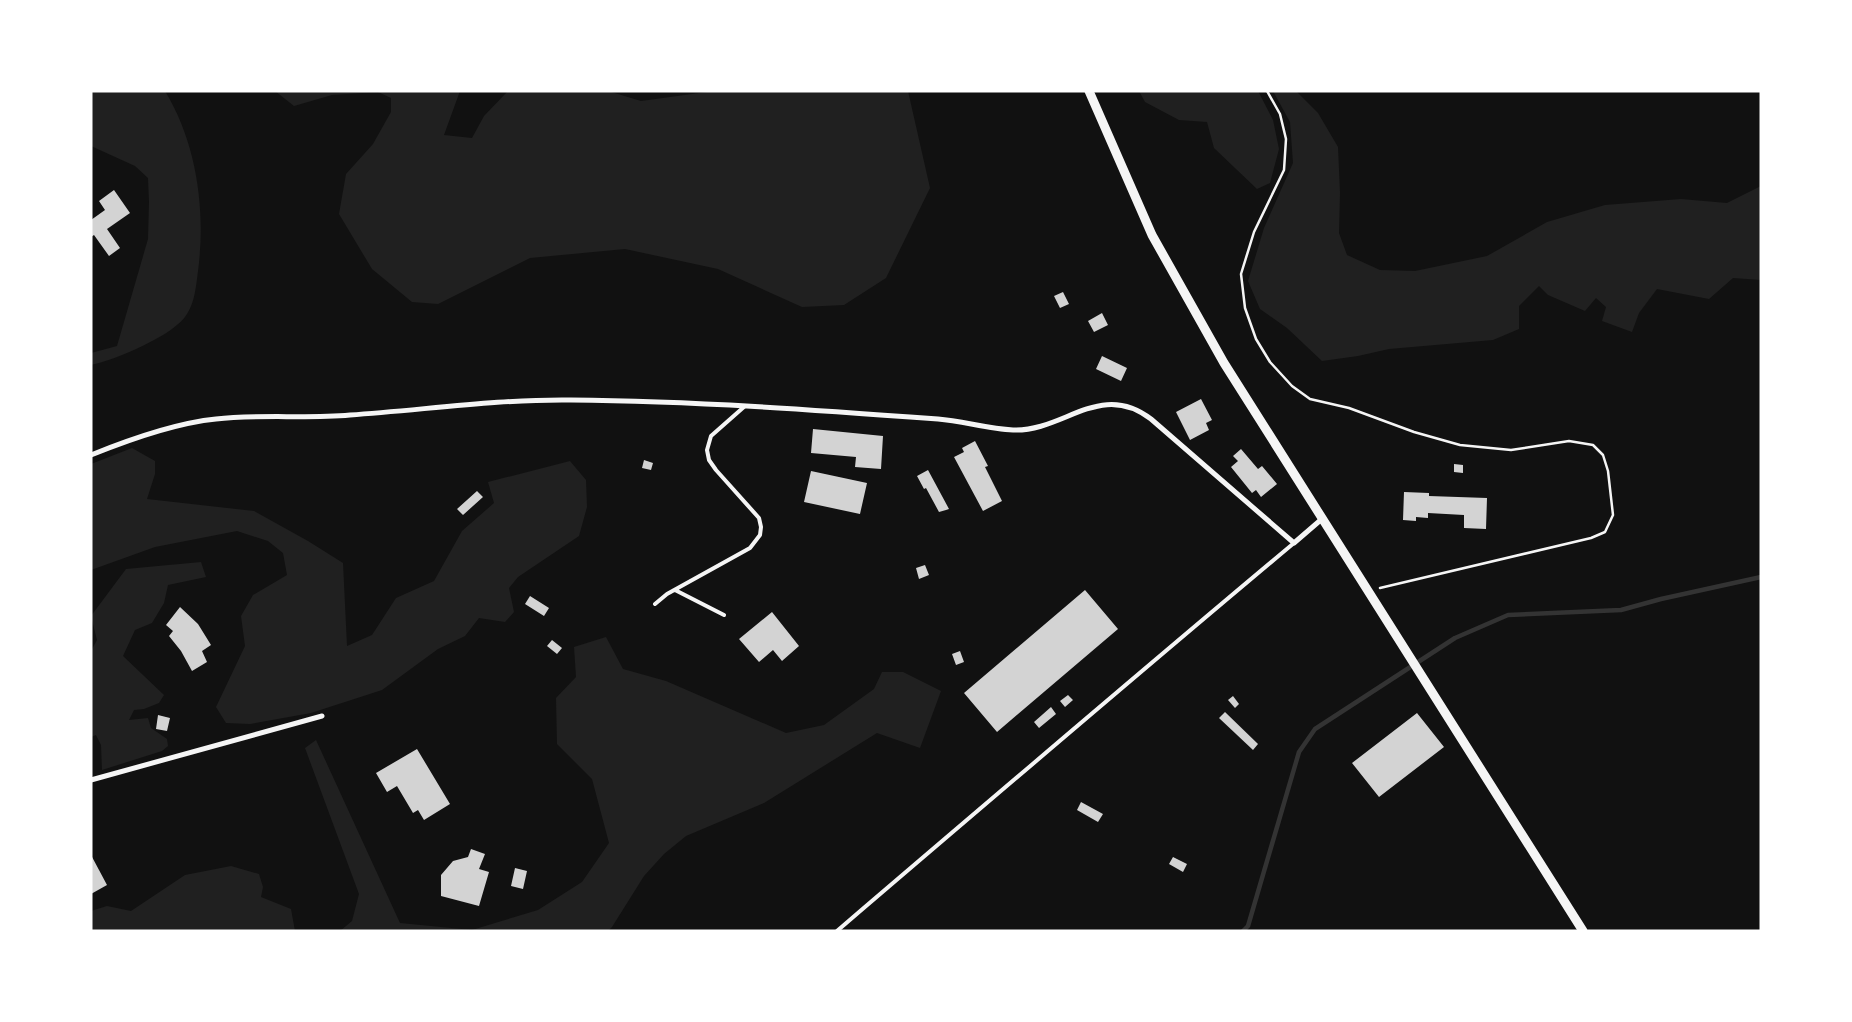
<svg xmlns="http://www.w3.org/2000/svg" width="1852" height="1022" font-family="Overpass,sans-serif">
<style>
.green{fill:#202020}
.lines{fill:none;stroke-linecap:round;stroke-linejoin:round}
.stream{stroke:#333;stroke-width:4.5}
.building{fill:#d3d3d3}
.path{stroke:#f5f5f5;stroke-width:2.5}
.service{stroke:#f5f5f5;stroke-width:4}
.minor{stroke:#f5f5f5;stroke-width:5}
.tertiary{stroke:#f5f5f5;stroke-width:9}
</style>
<rect width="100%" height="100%" fill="#111"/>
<path class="green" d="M91 91H165C197 144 206 210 198 271 196 286 195 301 187 314 175 335 115 360 91 365V353L117 346 148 239 149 202 148 178 135 166 91 146Z
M275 91H460L444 135 472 138 484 116 508 91H608L641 101 714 91H908L930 188 886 278 844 305 802 307 718 269 625 249 530 258 438 304 412 302 372 269 339 214 346 174 373 144 391 112V98L378 92 332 95 294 106Z
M1139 91H1258L1273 120 1279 149 1270 183 1257 189 1214 148 1207 122 1179 120 1145 102Z
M1273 91H1296L1318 113 1338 147 1340 193 1339 233 1347 255 1380 270 1415 271 1487 256 1547 222 1605 205 1681 199 1727 203 1761 186V280L1733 278 1709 299 1657 289 1639 313 1632 332 1602 321 1606 307 1596 298 1585 311 1548 295 1539 286 1519 306V329L1493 340 1389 349 1358 356 1322 361 1287 328 1260 309 1248 281 1264 228 1293 163 1290 122Z
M132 448 155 461V474L147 499 254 511 308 541 343 563 347 646 372 635 396 598 434 581 462 531 494 503 488 482 570 461 586 480 587 507 579 536 518 577 509 588 514 612 505 622 479 618 465 636 438 649 382 690 311 713 250 724 226 723 216 707 245 646 241 616 253 595 287 575 283 553 268 541 237 531 155 547 91 570V464Z
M201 562 206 577 168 585 164 603 152 623 135 630 123 656 164 695 159 703 144 709 134 710 129 720 148 718 151 728 167 739 168 746 162 751 102 770 101 745 96 735 91 737V651L97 640 91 616 126 569Z
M606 637 623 669 666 681 786 733 824 725 874 689 882 672H903L941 691 920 748 877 733 764 803 686 836 664 854 644 876 612 927 608 931H340L352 921 359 894 305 748 316 740 400 923 472 930 538 910 582 882 609 843 592 779 557 744 556 698 576 677 574 647Z
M231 866 259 874 263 887 261 897 291 909 295 931H91V911L107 906 131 911 185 875Z"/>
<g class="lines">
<path class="stream" d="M1243 931 1248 926 1299 752 1315 729 1455 638 1508 615 1621 610 1661 599 1761 577"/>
</g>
<path class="building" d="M114 190 130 213 107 229 120 248 109 256 94 235 91 237V220L105 210 99 201Z
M1063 292 1069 304 1060 308 1054 296Z
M1102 313 1108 325 1094 332 1088 321Z
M1102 356 1127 368 1121 381 1096 369Z
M1201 399 1212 420 1206 423 1209 430 1190 440 1176 412Z
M813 429 883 436 881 469 855 467 856 457 811 453Z
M975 441 988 466 985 467 1002 501 983 511 954 457 964 452 962 448Z
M1241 449 1258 469 1262 466 1277 484 1261 497 1256 490 1252 493 1231 467 1238 461 1233 456Z
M644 460 653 463 651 470 642 468Z
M1454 464 1463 465V473L1454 472Z
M928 470 949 509 946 510 939 512 926 488 924 489 917 476Z
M811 471 867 483 860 514 804 502Z
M477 491 483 497 463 515 457 509Z
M1404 492 1429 493V496L1487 498 1486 529 1464 528V515L1428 513V518L1416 517V521L1403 520Z
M925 565 929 575 919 579 916 568Z
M1085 590 1118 629 997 732 964 693Z
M530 596 549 608 544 616 525 604Z
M180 607 198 624 211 645 202 651 207 662 192 671 181 651 169 636 173 631 166 625Z
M772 612 799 646 782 661 773 650 759 662 739 639Z
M552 640 562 648 557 654 547 646Z
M960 651 964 662 956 665 952 654Z
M1068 695 1073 700 1065 707 1060 701Z
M1233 696 1239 704 1235 708 1228 700Z
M1051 707 1056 714 1039 728 1034 722Z
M1225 712 1258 744 1253 750 1219 718Z
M1417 713 1444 747 1379 797 1352 763Z
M158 715 170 718 167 731 156 729Z
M417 749 450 804 424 820 418 810 413 813 397 786 387 792 376 773Z
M1081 802 1103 814 1098 822 1077 810Z
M471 849 485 854 479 869 489 872 479 906 441 896V875L453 861 468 857Z
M91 855 107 885 91 894Z
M1173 857 1187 864 1183 872 1169 864Z
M515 868 527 871 523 889 511 886Z"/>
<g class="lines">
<path class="path" d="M1267 91 1280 114 1286 139 1284 170 1254 232 1241 274 1245 308 1256 339 1270 362 1292 386 1310 399 1349 408 1414 432 1460 445 1511 450 1569 441 1593 445 1603 455 1608 471 1613 515 1605 532 1591 538 1380 588"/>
<path class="service" d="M675 590 724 615
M655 604 667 594 750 548 760 535 761 527 759 518 716 470 709 460 707 450 711 436 745 406
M837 931C989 801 1141 671 1294 543"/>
<path class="minor" d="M91 455C128 440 176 423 216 419 260 414 306 419 350 415 424 410 497 399 571 400 694 401 816 410 938 419 963 421 988 429 1013 430 1064 432 1100 380 1151 419L1294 543 1323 518
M91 780 322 716"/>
<path class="tertiary" d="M1089 91 1152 235 1224 363 1583 931"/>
</g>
<rect width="1852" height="1022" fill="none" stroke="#ffffff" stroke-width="185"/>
</svg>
